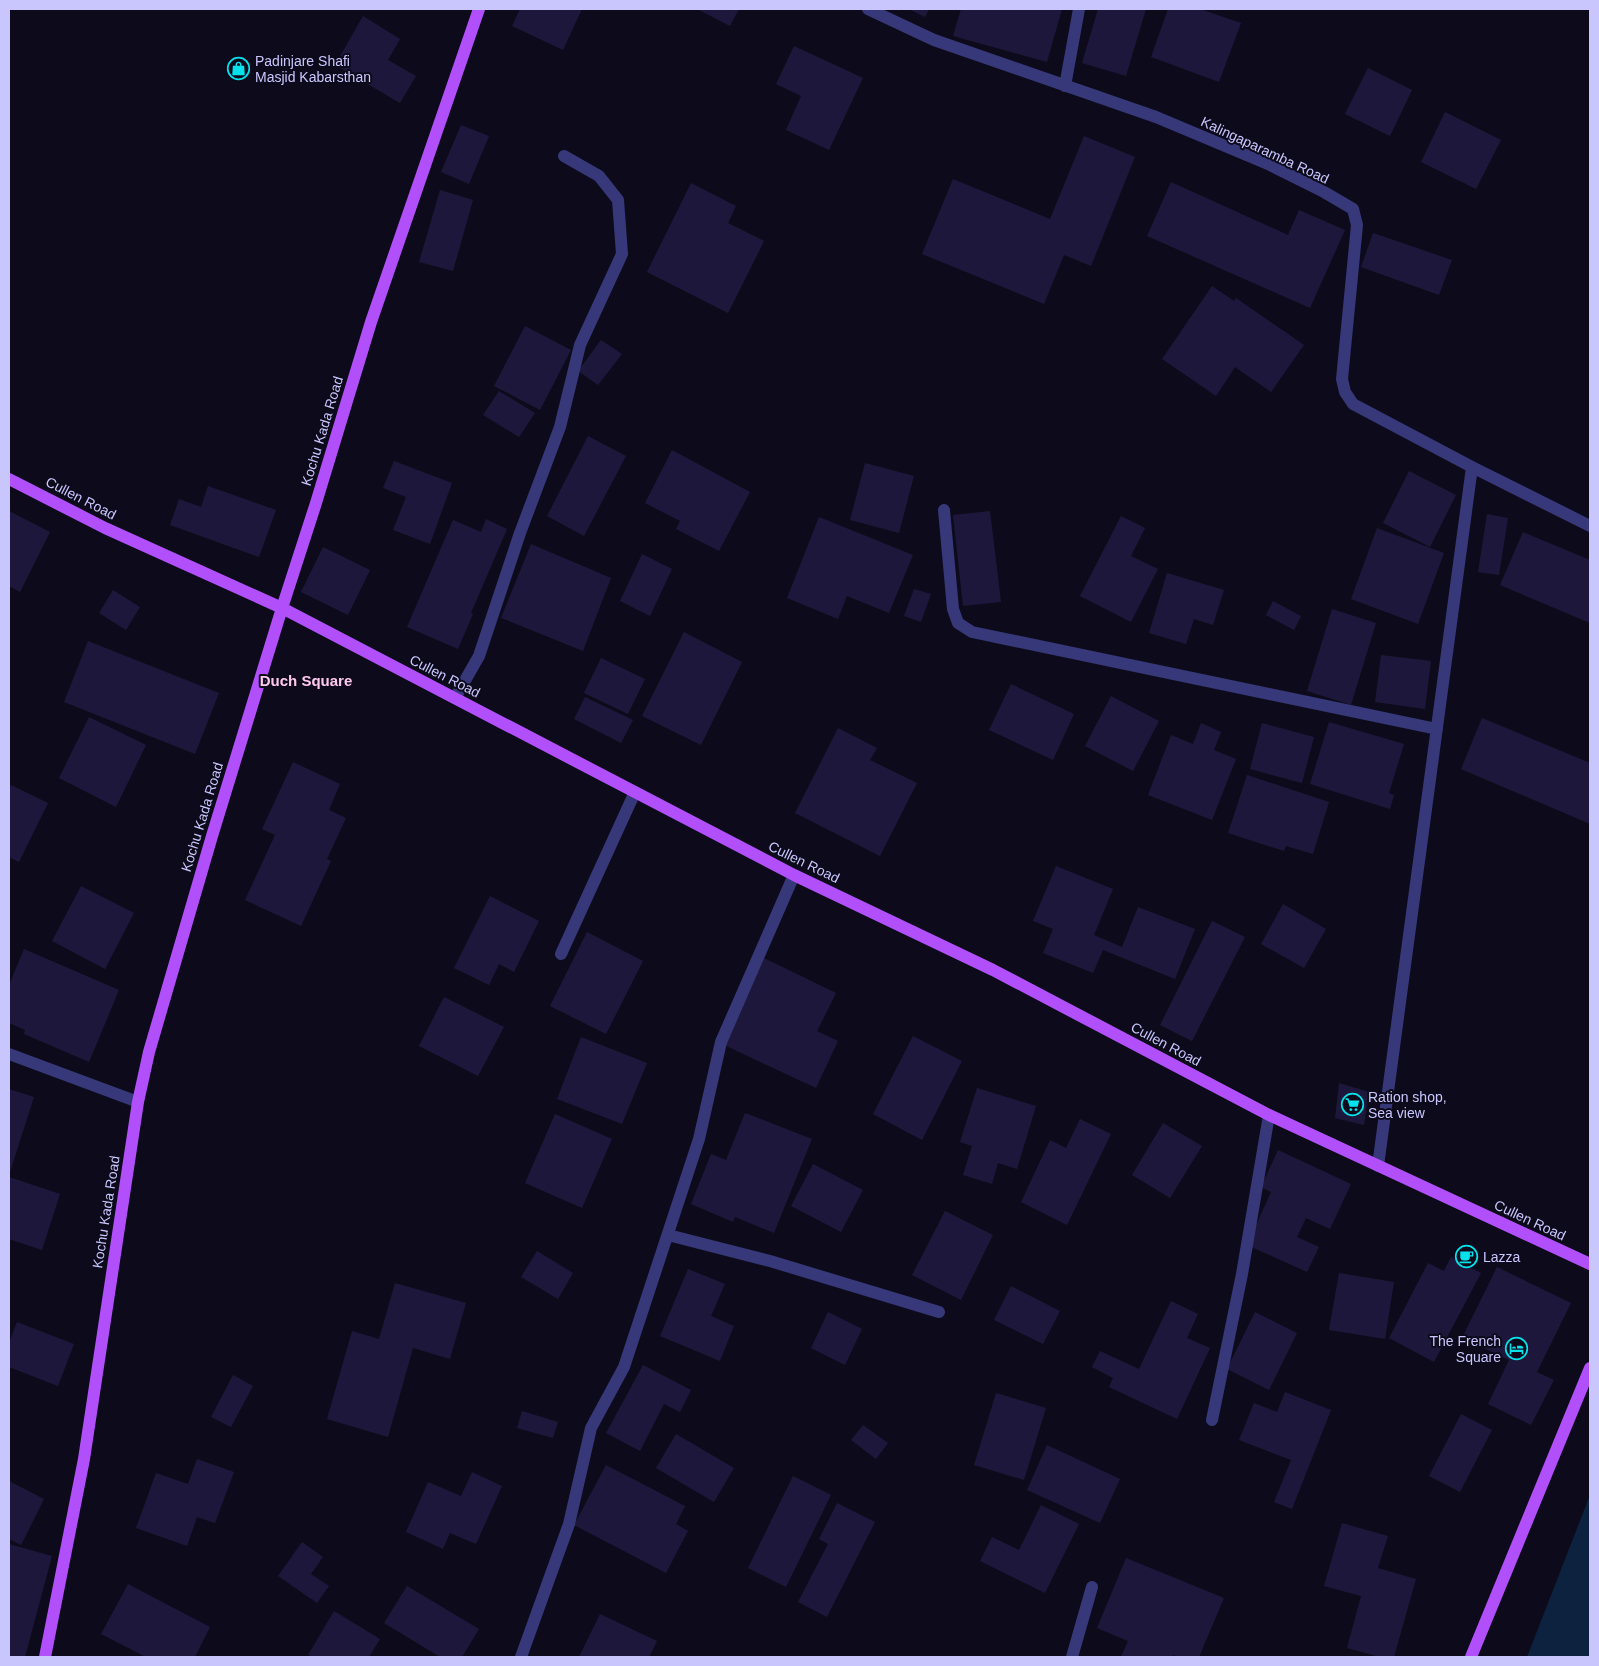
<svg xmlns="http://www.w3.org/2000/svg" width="1599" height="1666" font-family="Helvetica,sans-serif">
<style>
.water{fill:#0c223e}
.building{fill:#1d183b}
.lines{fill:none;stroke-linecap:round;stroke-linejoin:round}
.minor{stroke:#373879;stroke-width:12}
.major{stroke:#b150fb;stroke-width:12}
.labels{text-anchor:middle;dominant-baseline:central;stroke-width:4;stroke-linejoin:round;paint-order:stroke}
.poi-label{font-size:14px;fill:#c9c6fe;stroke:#0d0b1b;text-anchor:start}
.street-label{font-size:14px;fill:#c9c6fe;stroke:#0d0b1b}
.neighbourhood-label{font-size:15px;font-weight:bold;fill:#fec8ee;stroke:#0d0b1b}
</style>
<rect width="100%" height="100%" fill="#0d0b1b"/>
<path class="water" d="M1590 1495V1657H1527Z"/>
<path class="building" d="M520 9H582L563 50 512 26Z
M697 9H739L730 26Z
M909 9H929L925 17Z
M961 9H1062L1047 62 953 36Z
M1098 9H1146L1126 76 1082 63Z
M1168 9H1200L1241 23 1219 82 1151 57Z
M363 16 400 39 388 60 416 76 400 103 335 65Z
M794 46 863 78 829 150 786 130 801 96 776 84Z
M1368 68 1412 90 1390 136 1345 114Z
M1445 112 1501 140 1476 189 1421 162Z
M461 125 489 136 469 184 441 172Z
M1084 136 1135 157 1091 266 1064 255 1044 304 922 254 953 179 1050 219Z
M1171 182 1288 235 1299 210 1345 230 1310 308 1147 236Z
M691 183 736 206 728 223 764 241 728 313 647 272Z
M440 190 473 200 453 271 419 262Z
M1373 233 1452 260 1439 295 1361 267Z
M1212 286 1234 301 1236 298 1304 345 1271 392 1235 367 1216 396 1162 359Z
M525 326 571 350 540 410 494 386Z
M601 340 622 354 598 385 578 371Z
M499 391 535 413 519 437 483 415Z
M588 436 626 456 584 536 547 516Z
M672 450 750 492 719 551 676 529 680 521 645 503Z
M394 461 452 483 430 544 393 530 406 497 383 488Z
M865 463 914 476 899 533 850 520Z
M1409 471 1456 495 1430 547 1383 523Z
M208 486 276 510 259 557 170 525 179 499 201 507Z
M9 511 50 532 20 592 9 586Z
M990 511 1001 602 963 606 953 515Z
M1487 514 1508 518 1499 575 1478 572Z
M1121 516 1145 528 1131 556 1158 569 1131 622 1080 596Z
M819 517 913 555 889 613 847 596 838 619 787 598Z
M486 519 507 529 471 613 473 614 458 649 407 627 453 520 481 532Z
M1377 528 1444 553 1418 624 1351 599Z
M1523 532 1590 560V623L1500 585Z
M531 544 611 578 583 651 501 618Z
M323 547 370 570 348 615 301 592Z
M642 554 672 569 650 616 620 601Z
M1167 573 1224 590 1213 625 1194 619 1186 644 1149 633Z
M914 589 931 594 921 622 904 616Z
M113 590 140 607 126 630 99 613Z
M1273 601 1301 616 1294 630 1266 615Z
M1332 609 1376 623 1351 705 1307 691Z
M684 632 742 662 701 745 642 716Z
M88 641 219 693 195 754 64 702Z
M1381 655 1431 661 1425 709 1375 702Z
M601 658 645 679 628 714 584 693Z
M1011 684 1074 714 1053 760 989 730Z
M1111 696 1159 721 1133 771 1085 746Z
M585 697 633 720 621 743 574 719Z
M89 717 146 745 116 807 59 778Z
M1482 718 1590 763V824L1461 769Z
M1329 722 1404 744 1389 793 1394 795 1390 809 1310 784Z
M1201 723 1221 732 1214 750 1236 759 1212 820 1148 795 1171 735 1193 744Z
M1262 723 1314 737 1302 783 1250 769Z
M838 728 877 748 870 760 917 783 880 856 795 813Z
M293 762 340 784 329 810 346 818 327 859 331 861 301 926 245 900 275 835 262 829Z
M1247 775 1329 802 1313 854 1286 846 1284 851 1228 833Z
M11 785 48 803 19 862 9 857V789Z
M1056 866 1113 889 1094 935 1122 947 1138 907 1195 929 1175 979 1103 950 1093 973 1043 953 1053 929 1033 921Z
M81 886 134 913 105 969 52 941Z
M490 896 539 921 514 972 499 964 489 985 454 968Z
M1283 904 1326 929 1304 968 1261 944Z
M1212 921 1245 937 1192 1041 1160 1025Z
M587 932 643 961 606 1034 550 1006Z
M24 949 119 990 89 1062 24 1034 25 1030 9 1023V985Z
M764 958 836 993 817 1031 838 1041 816 1088 722 1044Z
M444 997 504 1027 478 1076 419 1046Z
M913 1036 962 1061 922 1140 873 1114Z
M581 1037 647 1063 622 1124 557 1099Z
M1339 1083 1369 1092 1364 1125 1335 1118Z
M977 1088 1036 1106 1017 1169 998 1163 992 1184 963 1175 972 1146 960 1142Z
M9 1089 34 1097 9 1175Z
M745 1113 812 1139 774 1233 735 1217 733 1222 691 1204 711 1154 726 1160Z
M555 1114 612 1139 582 1208 525 1183Z
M1080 1119 1111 1134 1067 1225 1021 1202 1050 1140 1066 1148Z
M1163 1123 1202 1146 1170 1198 1132 1175Z
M1278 1150 1351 1184 1330 1229 1306 1218 1297 1237 1319 1247 1307 1272 1247 1245 1271 1192 1261 1187Z
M813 1164 863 1190 841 1232 791 1206Z
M9 1177 60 1194 42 1250 9 1239Z
M945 1211 993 1235 961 1300 912 1275Z
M537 1251 573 1273 558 1299 521 1277Z
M1451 1257 1481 1273 1434 1362 1389 1338 1428 1263 1444 1271Z
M1497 1267 1571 1303 1537 1372 1554 1380 1531 1425 1488 1404 1509 1360 1462 1338Z
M688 1269 725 1284 711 1316 734 1326 720 1361 660 1336Z
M1339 1273 1394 1282 1385 1339 1329 1330Z
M395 1283 466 1303 450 1359 413 1348 388 1437 327 1419 352 1331 379 1339Z
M1011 1286 1060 1311 1043 1344 994 1320Z
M1171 1301 1198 1314 1187 1338 1210 1348 1177 1419 1109 1387 1113 1378 1092 1367 1100 1351 1139 1369Z
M828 1312 862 1329 845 1365 811 1348Z
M1255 1312 1297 1333 1269 1390 1227 1369Z
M17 1322 74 1344 58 1386 9 1367V1343Z
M643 1365 691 1390 680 1412 664 1404 640 1451 606 1433Z
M233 1375 253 1386 231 1427 211 1417Z
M1285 1392 1331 1410 1292 1509 1274 1502 1291 1460 1239 1440 1254 1403 1277 1412Z
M996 1393 1046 1408 1024 1480 974 1465Z
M522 1411 558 1422 553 1438 517 1428Z
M1461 1414 1492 1430 1460 1492 1429 1476Z
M863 1425 888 1443 876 1459 851 1440Z
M676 1434 734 1468 714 1502 656 1468Z
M1047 1445 1120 1479 1100 1523 1027 1490Z
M197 1459 234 1472 215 1523 197 1517 187 1546 136 1528 156 1473 188 1484Z
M606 1465 685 1506 676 1524 688 1531 666 1573 574 1525Z
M472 1472 502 1486 476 1544 450 1533 443 1549 406 1532 428 1482 461 1496Z
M793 1476 831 1495 786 1587 748 1568Z
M9 1481 44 1499 21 1545 9 1539Z
M837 1503 875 1522 827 1617 798 1602 828 1544 819 1539Z
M1041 1505 1079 1524 1045 1593 980 1561 992 1537 1019 1550Z
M1342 1523 1388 1536 1378 1568 1416 1579 1394 1657H1380L1347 1648 1361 1596 1324 1586Z
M302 1542 323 1557 311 1574 329 1586 317 1603 278 1576Z
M9 1544 52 1556 25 1657H9Z
M1126 1558 1224 1598 1199 1657H1179L1173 1655 1172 1657H1121L1128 1641 1097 1628Z
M128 1584 210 1627 195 1657H146L101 1634Z
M407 1586 479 1629 462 1657H440L384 1623Z
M334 1611 380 1639 369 1657H313L308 1655Z
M600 1614 657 1641 649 1657H579Z"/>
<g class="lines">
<path class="minor" d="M868 9 934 40 1156 117 1268 164 1324 192 1353 209 1357 225 1342 379 1345 392 1353 404 1472 467 1590 526
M1065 86 1079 9
M944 510 953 609 958 623 972 632 1437 729
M455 698 479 656 520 533 560 427 580 345 622 254 618 200 599 176 564 156
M561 954 635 792
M9 1054 138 1102
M1378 1166 1472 467
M668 1235 770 1261 939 1312
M1212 1420 1242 1274 1269 1115
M521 1657 569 1524 591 1428 624 1367 699 1139 721 1042 794 875
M1072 1657 1092 1587"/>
<path class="major" d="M9 479 105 528 282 608 794 875 993 970 1269 1115 1590 1264
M45 1657 84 1459 138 1102 149 1052 212 836 282 608 316 503 371 322 479 9
M1471 1657 1590 1368"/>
</g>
<defs>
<symbol id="shop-ring" viewBox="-11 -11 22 22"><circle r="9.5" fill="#0d0b1b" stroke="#05e2eb" stroke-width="1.5"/><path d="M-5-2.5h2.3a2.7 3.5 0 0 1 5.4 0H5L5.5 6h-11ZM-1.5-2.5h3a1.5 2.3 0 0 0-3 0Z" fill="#05e2eb"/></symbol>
<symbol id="supermarket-ring" viewBox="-11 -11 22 22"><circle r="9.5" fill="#0d0b1b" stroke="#05e2eb" stroke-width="1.5"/><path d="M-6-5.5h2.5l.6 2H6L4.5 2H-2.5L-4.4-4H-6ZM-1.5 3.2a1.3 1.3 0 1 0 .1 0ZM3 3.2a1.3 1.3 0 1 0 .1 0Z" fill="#05e2eb"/></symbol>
<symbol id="cafe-ring" viewBox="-11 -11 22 22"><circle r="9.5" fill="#0d0b1b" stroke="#05e2eb" stroke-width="1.5"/><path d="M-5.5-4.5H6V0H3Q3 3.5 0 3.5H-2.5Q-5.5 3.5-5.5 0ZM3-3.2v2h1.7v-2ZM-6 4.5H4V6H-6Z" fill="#05e2eb"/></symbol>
<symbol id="hotel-ring" viewBox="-11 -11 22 22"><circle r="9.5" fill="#0d0b1b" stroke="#05e2eb" stroke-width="1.5"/><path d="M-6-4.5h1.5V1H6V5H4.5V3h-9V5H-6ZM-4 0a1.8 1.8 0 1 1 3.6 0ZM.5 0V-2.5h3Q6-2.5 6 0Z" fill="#05e2eb"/></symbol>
</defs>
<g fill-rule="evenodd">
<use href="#shop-ring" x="226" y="56" width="25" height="25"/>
<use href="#supermarket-ring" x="1340" y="1092" width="25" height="25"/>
<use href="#cafe-ring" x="1454" y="1244" width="25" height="25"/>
<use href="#hotel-ring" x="1504" y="1336" width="25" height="25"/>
</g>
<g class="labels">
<g class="poi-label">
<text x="255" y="61">Padinjare Shafi<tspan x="255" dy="16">Masjid Kabarsthan</tspan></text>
<text x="1368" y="1097">Ration shop,<tspan x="1368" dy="16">Sea view</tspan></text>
<text x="1483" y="1257">Lazza</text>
<text x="1501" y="1341" text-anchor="end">The French<tspan x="1501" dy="16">Square</tspan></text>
</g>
<g class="street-label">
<text transform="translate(1265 150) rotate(25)">Kalingaparamba Road</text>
<text transform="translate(322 431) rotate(-73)">Kochu Kada Road</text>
<text transform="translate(81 498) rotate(27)">Cullen Road</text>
<text transform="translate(445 676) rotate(27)">Cullen Road</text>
<text transform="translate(202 817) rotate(-73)">Kochu Kada Road</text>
<text transform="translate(804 862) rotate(26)">Cullen Road</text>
<text transform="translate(1166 1044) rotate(28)">Cullen Road</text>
<text transform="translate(106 1212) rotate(-81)">Kochu Kada Road</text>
<text transform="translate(1530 1220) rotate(25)">Cullen Road</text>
</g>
<g class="neighbourhood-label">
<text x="306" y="680">Duch Square</text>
</g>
</g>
<rect width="1599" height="1666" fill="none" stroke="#c9c6fe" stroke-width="20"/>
</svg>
